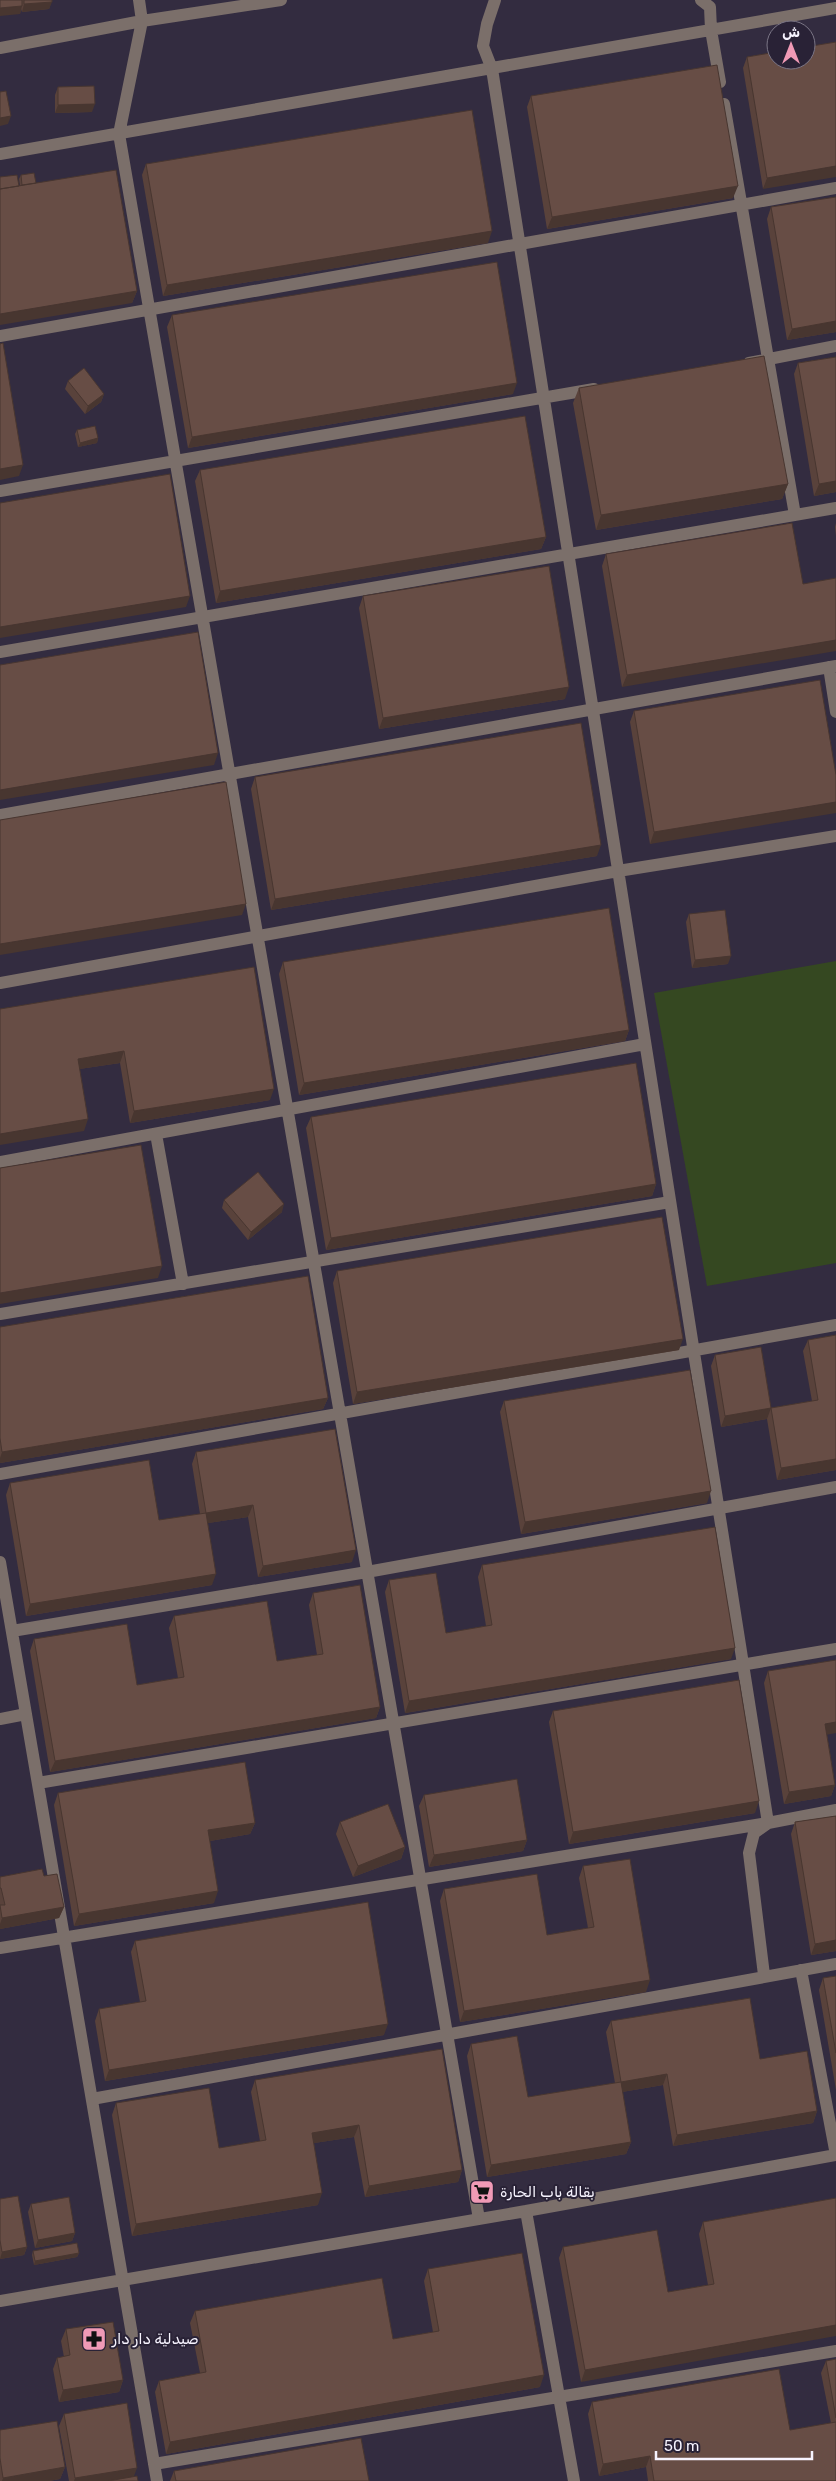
<svg xmlns="http://www.w3.org/2000/svg" width="836" height="2481" font-family="Rubik,'Noto Naskh Arabic',sans-serif">
<style>
.green{fill:#354821}
.lines{fill:none;stroke-linecap:round;stroke-linejoin:round}
.minor{stroke:#7b6f6a;stroke-width:12}
.wall{fill:#59423b}
.shaded-wall{fill:#483630}
.building{fill:#674d45;stroke:#483630}
.labels{text-anchor:middle;dominant-baseline:central;stroke-width:4;stroke-linejoin:round;paint-order:stroke}
.poi-label{font-size:15px;fill:#f6f3fe;stroke:#292236;text-anchor:start}
</style>
<rect width="100%" height="100%" fill="#332c40"/>
<path class="green" d="M836 961V1263L707 1286 654 993Z"/>
<g class="lines">
<path class="minor" d="M139 0 142 21 119 134 479 2219
M495 0 487 24 483 46 492 69 768 1823 754 1833 749 1853 764 1975
M701 0 710 7 711 30 720 82
M0 48 142 21 281 0
M724 104 795 515
M0 154 836 8
M0 336 836 188
M749 363 836 346
M0 491 594 389
M0 652 836 508
M829 667 836 712
M0 815 836 666
M0 983 618 871 836 836
M156 1134 183 1284
M0 1162 645 1044
M0 1314 670 1202
M0 1474 836 1325
M0 1562 157 2481
M12 1631 367 1572 836 1487
M0 1719 26 1714
M38 1783 836 1649
M0 1948 768 1823 836 1810
M801 1970 836 2155
M92 2099 836 1964
M526 2211 574 2481
M0 2301 526 2211 836 2155
M154 2464 836 2351"/>
</g>
<path class="wall" d="M0 0H52L49 9 22 12 21 9 20 14Z
M836 42 763 189 743 68 747 57Z
M58 87 92 112 55 113V95Z
M531 96 733 198 547 229 527 107Z
M146 164 488 243 163 296 142 175Z
M21 175 36 183 137 291 132 303 19 186H20L19 179Z
M836 197V332L787 340 767 219 771 207Z
M172 315 513 394 188 448 167 327Z
M836 357V492L814 496 794 374 798 363Z
M68 381 104 394 101 402 85 414 65 389Z
M579 388 788 484 782 499 596 530 573 403Z
M77 430 98 438 97 443 78 447 75 434Z
M200 470 546 537 541 549 216 603 195 481Z
M836 523V536L835 527Z
M606 554 803 584 622 687 602 566Z
M363 596 565 699 379 729 359 608Z
M634 711 836 775 650 844 630 722Z
M255 777 597 856 271 910 251 789Z
M689 914 728 964 692 968 686 922Z
M283 962 629 1030 625 1041 299 1095 279 974Z
M0 1009 270 1100 130 1123 120 1063 79 1069 84 1131Z
M311 1117 656 1184 652 1196 326 1250 306 1128Z
M224 1200 282 1212 248 1240 222 1208Z
M337 1271 679 1350 353 1404 333 1283Z
M0 1327 328 1398 323 1409 0 1463Z
M836 1335V1470L777 1480 767 1419 721 1427 711 1366 715 1355 771 1408 812 1401 803 1351 808 1340Z
M504 1401 707 1503 521 1534 500 1412Z
M196 1452 352 1562 258 1577 248 1517 208 1523 212 1585 26 1616 6 1495 10 1483 159 1520 200 1514 192 1464Z
M482 1565 731 1659 405 1713 385 1592 389 1580 446 1633 486 1626 478 1577Z
M313 1593 380 1707 376 1718 50 1772 30 1651 34 1639 137 1685 178 1678 169 1628 174 1616 277 1661 317 1655 309 1605Z
M768 1671 827 1735 835 1785 831 1796 784 1804 764 1683Z
M553 1711 755 1813 569 1844 549 1722Z
M58 1793 255 1823 250 1834 210 1841 214 1903 74 1926 54 1805Z
M424 1795 527 1840 523 1851 429 1867 419 1806Z
M836 1816V1951L811 1955 791 1834 795 1822Z
M340 1822 405 1847 401 1859 353 1877 336 1834Z
M583 1866 646 1992 460 2022 440 1901 444 1889 547 1935 588 1928 579 1878Z
M44 1876 64 1907 59 1918 0 1929V1877Z
M135 1941 384 2035 105 2081 95 2021 99 2009 140 2002 131 1952Z
M836 1976V2090L819 1990 823 1978Z
M611 2021 760 2059 817 2111 813 2123 673 2146 663 2085 622 2092 631 2142 626 2154 487 2177 467 2056 471 2044 528 2097 615 2083 606 2032Z
M255 2080 462 2170 458 2182 365 2197 354 2137 314 2143 318 2205 132 2236 112 2115 116 2103 219 2148 260 2141 251 2092Z
M836 2198 581 2382 559 2258 563 2247 668 2292 708 2285 699 2234 703 2222Z
M0 2199 27 2247 24 2255 0 2259Z
M31 2204 75 2233 72 2241 35 2248 28 2212Z
M33 2251 79 2253 77 2257 34 2265 32 2255Z
M428 2269 540 2387 166 2454 155 2392 159 2381 200 2373 190 2323 195 2311 393 2339 433 2332 424 2281Z
M66 2329 123 2380 119 2392 59 2402 53 2369 57 2358 64 2357 61 2341Z
M836 2359V2481H648L646 2467 599 2476 588 2414 592 2402 790 2430 831 2423 821 2373 826 2361Z
M64 2414 134 2476 138 2481H69L59 2426Z
M0 2430 65 2467 60 2479 49 2481H0Z
M174 2471 369 2481H170Z"/>
<path class="shaded-wall" d="M52 2 49 9 22 12 24 4Z
M22 6 20 14 0 16V8Z
M95 104 92 112 55 113 58 105Z
M11 116 8 124 0 126V118Z
M836 166V177L763 189 767 178Z
M738 186 733 198 547 229 552 217Z
M492 231 488 243 163 296 167 285Z
M137 291 132 303 0 325V314Z
M836 321V332L787 340 792 329Z
M517 383 513 394 188 448 192 437Z
M104 394 101 402 85 414 88 406Z
M98 438 97 443 78 447 80 443Z
M23 465 19 476 0 480V469Z
M836 481V492L814 496 819 484Z
M788 484 782 499 596 530 601 515Z
M546 537 541 549 216 603 220 591Z
M190 596 186 607 0 638V627Z
M836 640V651L622 687 627 675Z
M569 687 565 699 379 729 383 718Z
M218 753 214 765 0 800V790Z
M836 802V813L650 844 654 832Z
M601 845 597 856 271 910 275 899Z
M246 904 242 915 0 955V944Z
M731 956 728 964 692 968 695 960Z
M629 1030 625 1041 299 1095 304 1083Z
M124 1051 120 1063 73 1070 78 1059Z
M274 1089 270 1100 130 1123 134 1111Z
M88 1119 84 1131 0 1145V1134Z
M656 1184 652 1196 326 1250 331 1238Z
M284 1204 282 1212 248 1240 251 1232Z
M162 1266 158 1278 0 1304V1293Z
M683 1339 679 1350 353 1404 357 1392Z
M328 1398 323 1409 0 1463V1458L2 1452Z
M771 1408 767 1419 721 1427 725 1416Z
M836 1459V1470L777 1480 781 1468Z
M711 1491 707 1503 521 1534 525 1522Z
M253 1505 248 1517 202 1524 206 1513Z
M356 1550 352 1562 258 1577 263 1566Z
M216 1574 212 1585 26 1616 30 1604Z
M735 1648 731 1659 405 1713 409 1701Z
M380 1707 376 1718 50 1772 55 1761Z
M836 1722V1733L820 1736 825 1724Z
M835 1785 831 1796 784 1804 789 1792Z
M759 1801 755 1813 569 1844 573 1832Z
M255 1823 250 1834 204 1842 208 1830Z
M527 1840 523 1851 429 1867 434 1855Z
M405 1847 401 1859 353 1877 358 1866Z
M218 1891 214 1903 74 1926 79 1914Z
M64 1907 59 1918 0 1929V1924L2 1918Z
M836 1940V1951L811 1955 815 1944Z
M650 1980 646 1992 460 2022 464 2011Z
M388 2024 384 2035 105 2081 109 2070Z
M667 2074 663 2085 616 2093 621 2082Z
M817 2111 813 2123 673 2146 677 2135Z
M359 2125 354 2137 308 2144 312 2133Z
M631 2142 626 2154 487 2177 491 2165Z
M462 2170 458 2182 365 2197 369 2186Z
M322 2193 318 2205 132 2236 136 2224Z
M75 2233 72 2241 35 2248 38 2240Z
M27 2247 24 2255 0 2259 2 2252Z
M79 2253 77 2257 34 2265 35 2261Z
M836 2325V2336L581 2382 585 2370Z
M544 2375 540 2387 166 2454 170 2442Z
M123 2380 119 2392 59 2402 63 2390Z
M650 2456 646 2467 599 2476 603 2464Z
M65 2467 60 2479 49 2481H2L3 2478Z
M137 2468 133 2479 123 2481H74L75 2478Z"/>
<path class="building" d="M0 0H22V6L0 8Z
M24 0H52V2L24 4Z
M836 42V166L767 178 747 57 776 52V60H806V47Z
M717 65 738 186 552 217 531 96Z
M94 86 95 104 58 105V87Z
M6 91 11 116 0 118V92Z
M472 110 492 231 167 285 146 164Z
M116 170 137 291 0 314V189Z
M34 173 36 183 22 185 21 175Z
M17 175 19 186 0 189V177Z
M836 197V321L792 329 771 207Z
M497 262 517 383 192 437 172 315Z
M3 343 23 465 0 469V344Z
M764 356 788 484 601 515 579 388Z
M836 357V481L819 484 798 363Z
M84 368 104 394 88 406 68 381Z
M525 416 546 537 220 591 200 470Z
M95 426 98 438 80 443 77 430Z
M170 474 190 596 0 627V503Z
M792 523 803 584 836 578V640L627 675 606 554Z
M549 566 569 687 383 718 363 596Z
M198 632 218 753 0 790V665Z
M820 680 836 775V802L654 832 634 711Z
M581 723 601 845 275 899 255 777Z
M226 782 246 904 0 944V820Z
M609 908 629 1030 304 1083 283 962Z
M725 910 731 956 695 960 689 914Z
M254 967 274 1089 134 1111 124 1051 78 1059 88 1119 0 1134V1009Z
M636 1063 656 1184 331 1238 311 1117Z
M141 1145 162 1266 0 1293V1168Z
M258 1172 284 1204 251 1232 224 1200Z
M662 1217 683 1339 357 1392 337 1271Z
M308 1276 328 1398 2 1452 0 1438V1327Z
M836 1335V1459L781 1468 771 1408 818 1400 808 1340Z
M761 1347 771 1408 725 1416 715 1355Z
M690 1370 711 1491 525 1522 504 1401Z
M335 1429 356 1550 263 1566 253 1505 206 1513 196 1452Z
M149 1460 159 1520 206 1513 216 1574 30 1604 10 1483Z
M715 1527 735 1648 409 1701 389 1580 436 1573 446 1633 492 1625 482 1565Z
M360 1585 380 1707 55 1761 34 1639 127 1624 137 1685 184 1677 174 1616 267 1601 277 1661 323 1654 313 1593Z
M836 1660V1722L825 1724 835 1785 789 1792 768 1671Z
M739 1680 759 1801 573 1832 553 1711Z
M245 1762 255 1823 208 1830 218 1891 79 1914 58 1793Z
M517 1779 527 1840 434 1855 424 1795Z
M388 1804 405 1847 358 1866 340 1822Z
M836 1816V1940L815 1944 795 1822Z
M630 1859 650 1980 464 2011 444 1889 537 1874 547 1935 594 1927 583 1866Z
M42 1869 44 1876 57 1874 64 1907 2 1918 0 1905H5L1 1888H0V1877Z
M368 1902 388 2024 109 2070 99 2009 146 2001 135 1941Z
M836 1976V2053L823 1978Z
M750 1998 760 2059 807 2051 817 2111 677 2135 667 2074 621 2082 611 2021Z
M517 2036 528 2097 621 2082 631 2142 491 2165 471 2044Z
M442 2049 462 2170 369 2186 359 2125 312 2133 322 2193 136 2224 116 2103 209 2088 219 2148 266 2140 255 2080Z
M18 2196 27 2247 2 2252 0 2240V2199Z
M69 2197 75 2233 38 2240 31 2204Z
M836 2198V2325L585 2370 563 2247 657 2230 668 2292 714 2284 703 2222Z
M77 2243 79 2253 35 2261 33 2251Z
M522 2253 544 2375 170 2442 159 2381 206 2372 195 2311 382 2278 393 2339 439 2331 428 2269Z
M113 2322 123 2380 63 2390 57 2358 70 2355 66 2329Z
M836 2359V2418L826 2361Z
M779 2369 790 2430 836 2422V2481H654L650 2456 603 2464 592 2402Z
M127 2403 137 2468 75 2478 64 2414Z
M57 2421 65 2467 3 2478 0 2458V2430Z
M361 2438 369 2481H176L174 2471Z
M137 2476 138 2481H108Z"/>
<defs>
<symbol id="supermarket-square" viewBox="-11 -11 22 22"><rect x="-9" y="-9" width="18" height="18" rx="4" fill="#f09ab6" stroke="#292236"/><path d="M-6-5.5h2.5l.6 2H6L4.5 2H-2.5L-4.4-4H-6ZM-1.5 3.2a1.3 1.3 0 1 0 .1 0ZM3 3.2a1.3 1.3 0 1 0 .1 0Z" fill="#111"/></symbol>
<symbol id="pharmacy-square" viewBox="-11 -11 22 22"><rect x="-9" y="-9" width="18" height="18" rx="4" fill="#f09ab6" stroke="#292236"/><path d="M-2-6h4v4h4v4h-4v4h-4v-4h-4v-4h4Z" fill="#111"/></symbol>
</defs>
<g fill-rule="evenodd">
<use href="#supermarket-square" x="468" y="2178" width="28" height="28"/>
<use href="#pharmacy-square" x="80" y="2325" width="28" height="28"/>
</g>
<g class="labels">
<g class="poi-label">
<text x="500" y="2192">بقالة باب الحارة</text>
<text x="112" y="2339">صيدلية دار دار</text>
</g>
</g>
<g transform="translate(791 45)"><circle r="24" fill="#292236" stroke="#7b7686"/>
<path d="M0-4L9 19L0 12L-9 19Z" fill="#f09ab6"/>
<text y="-8" font-size="14" font-weight="bold" text-anchor="middle" fill="#f6f3fe">ش</text>
</g>
<path d="M656 2451v8h156v-8" fill="none" stroke="#f6f3fe" stroke-width="2.5"/>
<text x="664" y="2451" font-size="15" fill="#f6f3fe" stroke="#292236" stroke-width="4" paint-order="stroke">50 m</text>
</svg>
